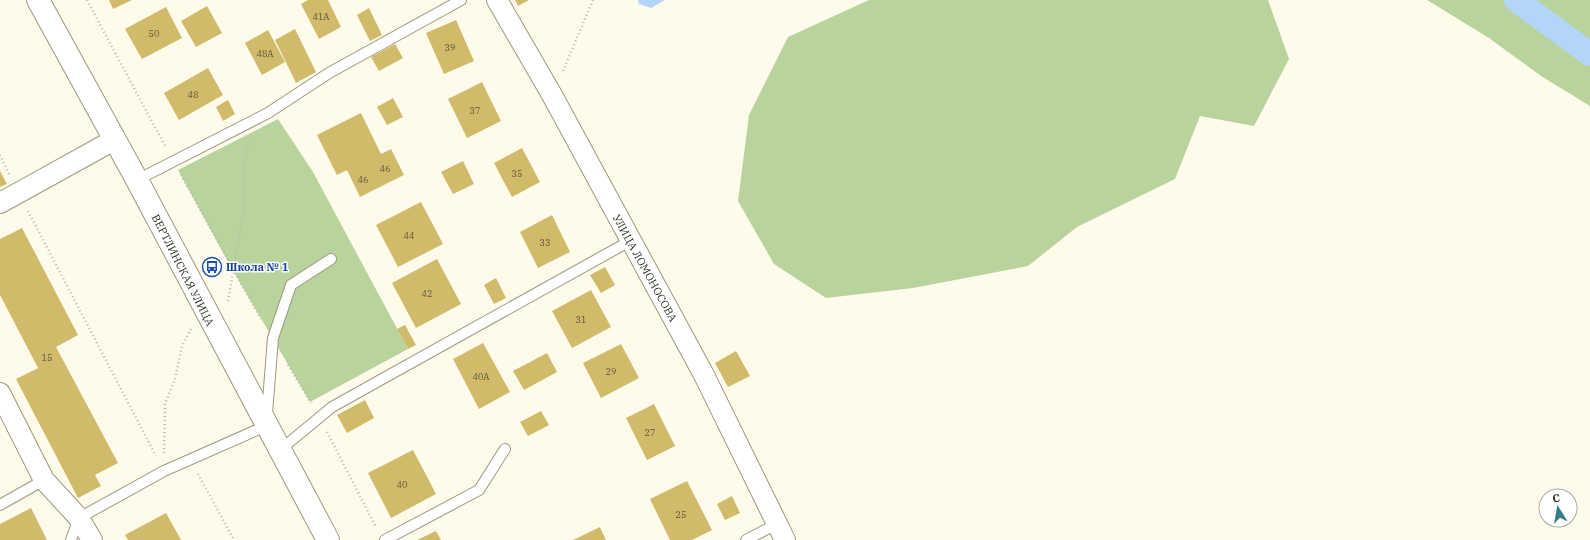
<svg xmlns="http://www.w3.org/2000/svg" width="1590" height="540" font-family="'IBM Plex Serif',serif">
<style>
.green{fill:#b8d49c}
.water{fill:#b3d5f9}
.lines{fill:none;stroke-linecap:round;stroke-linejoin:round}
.canal{stroke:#b3d5f9;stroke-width:24}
.building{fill:#d1bb6a}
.service-casing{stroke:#9d977f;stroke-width:12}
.minor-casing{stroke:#9d977f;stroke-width:22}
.secondary-casing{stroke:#9d977f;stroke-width:24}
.path{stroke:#bdbaac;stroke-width:2.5;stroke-dasharray:1 3;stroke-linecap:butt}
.service{stroke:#fff;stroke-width:10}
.minor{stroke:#fff;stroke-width:20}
.secondary{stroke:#fff;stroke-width:22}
.labels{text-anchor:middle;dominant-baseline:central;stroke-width:3;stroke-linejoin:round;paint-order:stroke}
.number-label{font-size:9px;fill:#5a5338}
.transit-label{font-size:11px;font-weight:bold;fill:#164399;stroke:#fff;text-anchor:start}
.street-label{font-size:11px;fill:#333027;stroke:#fff}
</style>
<rect width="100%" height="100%" fill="#fffbeb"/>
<path class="green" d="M869 0H1268L1289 59 1254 126 1200 116 1175 179 1077 227 1028 266 913 288 826 298 774 264 738 201 749 115 788 37Z
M1427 0H1590V106L1541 76 1489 38Z
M278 119 313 172 408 349 310 402 232 269 178 170Z"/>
<path class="water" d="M638 0H665L651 8 639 4Z"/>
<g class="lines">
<path class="canal" d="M1516 0 1590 54"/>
</g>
<path class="building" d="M109 0H132L113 9Z
M308 0H328L341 27 319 39 301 4Z
M515 0H529L518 6Z
M207 6 222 33 196 47 181 21Z
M166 7 182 38 142 59 125 29Z
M369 8 382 35 370 41 357 15Z
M456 20 474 61 444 74 426 33Z
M295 29 316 72 296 83 275 40Z
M268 30 285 62 262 75 245 43Z
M395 44 403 58 379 71 371 57Z
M208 68 223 95 179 120 164 93Z
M482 82 501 121 467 138 448 99Z
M393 98 403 117 387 125 377 107Z
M228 100 235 114 223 121 216 107Z
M361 113 381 154 391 149 404 175 360 197 347 170 337 175 317 135Z
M522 148 540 182 512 197 494 163Z
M463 161 474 184 453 194 441 172Z
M0 171 7 184 0 187Z
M421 202 443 244 398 267 376 225Z
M552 215 570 252 538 268 520 232Z
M22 228 78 335 56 347 118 463 95 475 101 486 78 498 16 379 38 368 0 295V239Z
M437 259 461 304 416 328 392 283Z
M605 267 615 285 601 293 590 275Z
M496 278 506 298 494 304 484 285Z
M591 290 611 327 572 348 552 311Z
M405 325 416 345 408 349 397 329Z
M483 343 510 392 479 409 453 359Z
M621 344 639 378 601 398 583 363Z
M736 351 750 376 728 387 715 363Z
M547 353 557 372 524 390 513 371Z
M365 400 374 418 347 433 337 415Z
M654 404 675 446 647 460 626 418Z
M541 411 549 425 528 436 520 422Z
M413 450 436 494 391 518 368 473Z
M687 481 712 530 692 540H670L650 499Z
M732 496 740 513 725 520 717 504Z
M31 508 47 540H0V524Z
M166 513 181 540H128L125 535Z
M600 527 606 540H573Z
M436 531 441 540H417Z"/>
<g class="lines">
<defs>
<path id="service" d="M137 180 268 113 329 73 461 0
M280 450 332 407 630 241
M0 505 44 480
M71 540 79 518 164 471 266 426 273 338 291 285 331 259
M385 540 479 490 505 449
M746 540 777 524"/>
<path id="minor" d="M497 0 552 95 704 375 785 540
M0 203 114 140
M0 393 44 480 79 518 92 540"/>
<path id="secondary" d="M38 0 137 180 328 540"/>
</defs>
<use href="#service" class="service-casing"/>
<use href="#minor" class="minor-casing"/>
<use href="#secondary" class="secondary-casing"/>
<path class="path" d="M87 0 166 148
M563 71 593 0
M0 155 9 174
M181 175 261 319
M28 211 156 456
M228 301 244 208V168L249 142
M288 365 311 403
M327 432 376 527
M164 453 165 404 175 379 182 346 191 329
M198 474 234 540"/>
<use href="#service" class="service"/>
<use href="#minor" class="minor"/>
<use href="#secondary" class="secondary"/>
</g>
<defs>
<symbol id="bus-ring" viewBox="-11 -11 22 22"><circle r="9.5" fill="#fff" stroke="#1a4fb4" stroke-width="1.5"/><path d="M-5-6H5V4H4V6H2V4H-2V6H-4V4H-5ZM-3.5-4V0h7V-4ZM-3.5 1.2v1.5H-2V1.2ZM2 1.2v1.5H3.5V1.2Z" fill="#1a4fb4"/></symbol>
</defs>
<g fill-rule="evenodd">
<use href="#bus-ring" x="201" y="256" width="22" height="22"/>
</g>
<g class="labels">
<g class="number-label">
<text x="321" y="16">41А</text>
<text x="154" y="33">50</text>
<text x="450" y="47">39</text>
<text x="265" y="53">48А</text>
<text x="193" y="94">48</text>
<text x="475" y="110">37</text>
<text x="385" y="168">46</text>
<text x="517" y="173">35</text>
<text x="363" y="179">46</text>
<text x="409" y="235">44</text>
<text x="545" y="242">33</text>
<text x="427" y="293">42</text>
<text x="581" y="319">31</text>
<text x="47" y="357">15</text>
<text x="611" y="371">29</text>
<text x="481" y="376">40А</text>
<text x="650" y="432">27</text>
<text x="402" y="484">40</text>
<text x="681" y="514">25</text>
</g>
<g class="transit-label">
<text x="226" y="267">Школа № 1</text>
</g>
<g class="street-label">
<text transform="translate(645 268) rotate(61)">УЛИЦА ЛОМОНОСОВА</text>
<text transform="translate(183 270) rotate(63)">ВЕРТЛИНСКАЯ УЛИЦА</text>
</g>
</g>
<g transform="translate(1558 508) rotate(349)"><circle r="19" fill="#ffffff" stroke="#adaca9"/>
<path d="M0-3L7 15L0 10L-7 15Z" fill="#367e86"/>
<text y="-6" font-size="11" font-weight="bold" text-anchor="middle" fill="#333027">С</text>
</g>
</svg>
